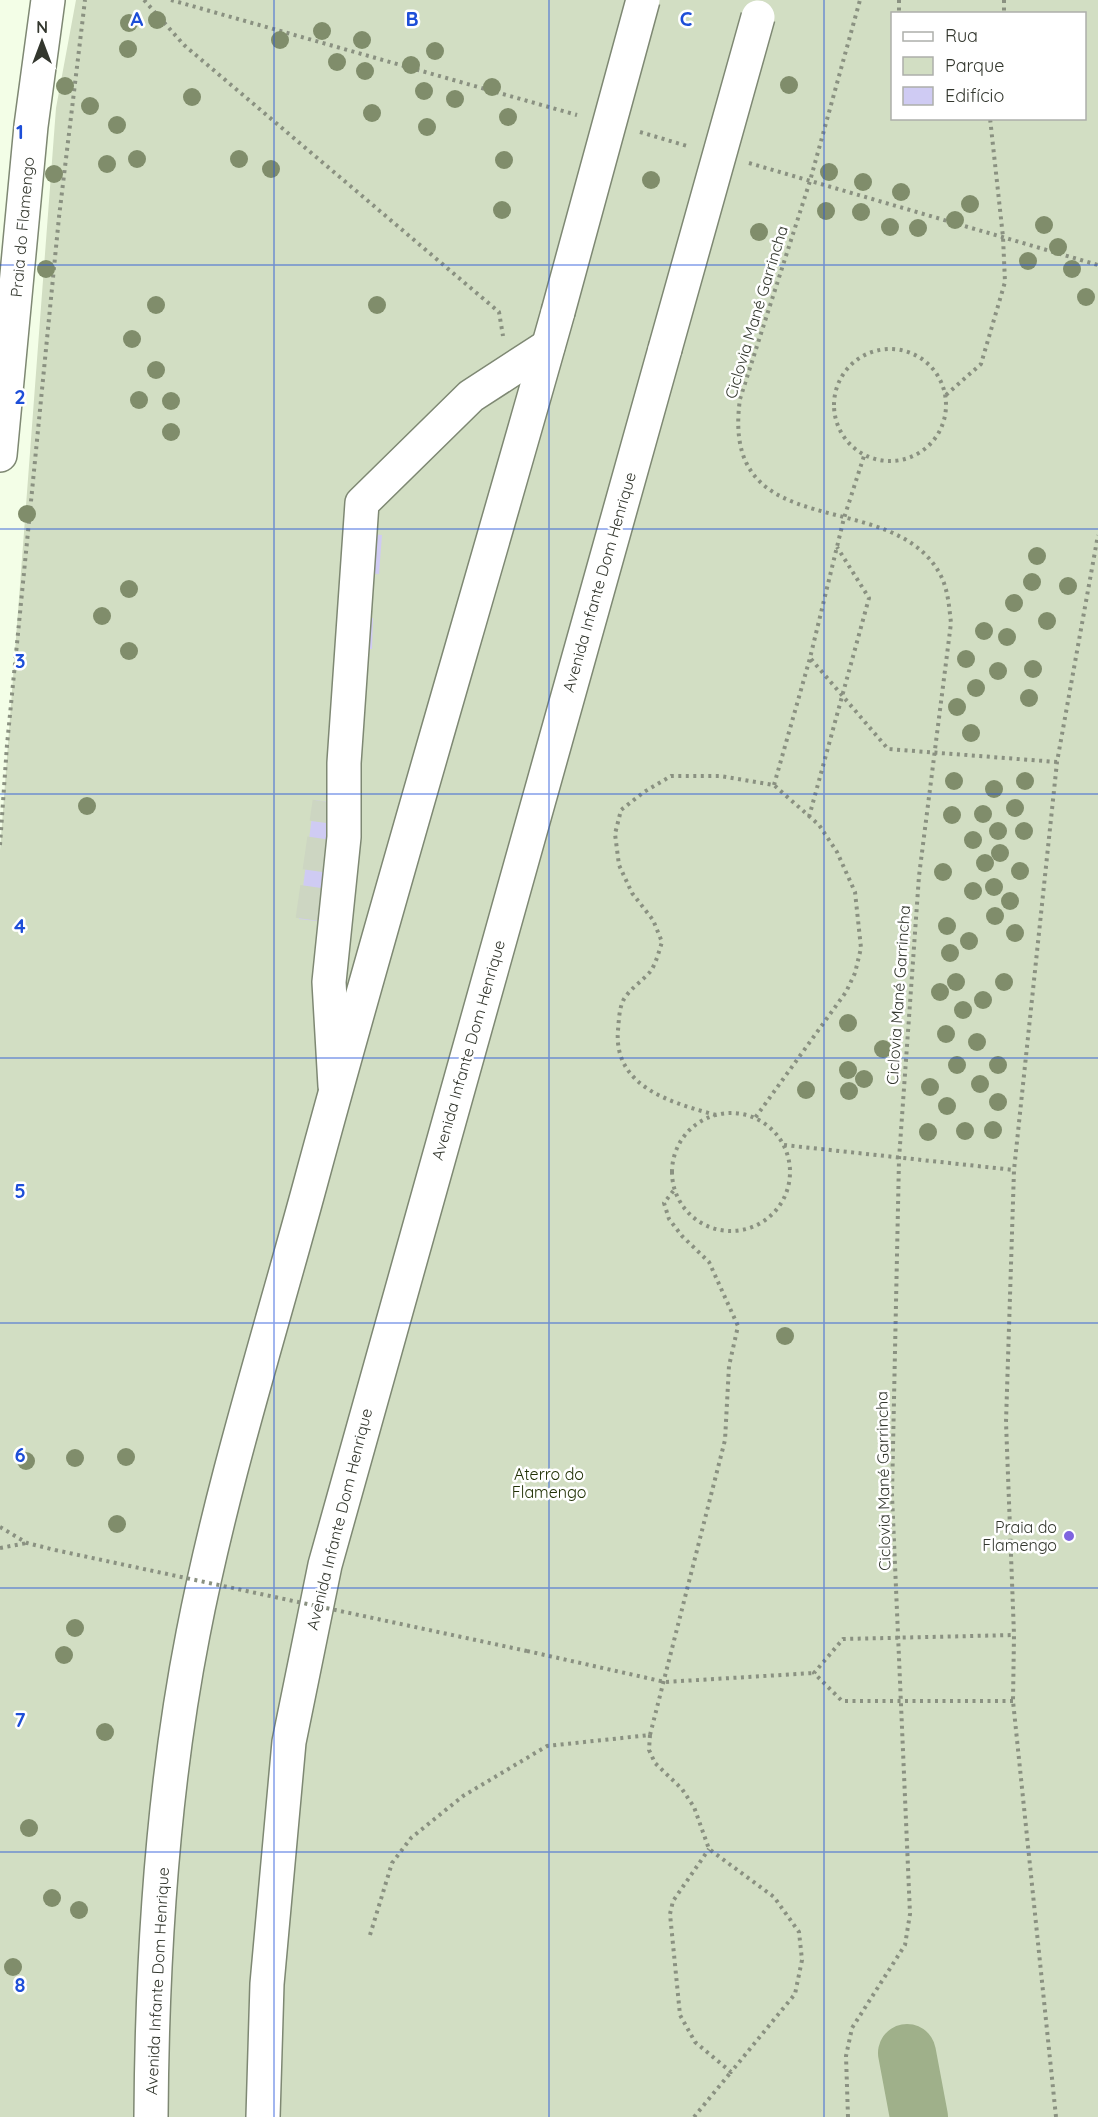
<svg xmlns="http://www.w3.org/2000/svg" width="1098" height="2117" font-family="Quicksand,sans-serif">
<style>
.green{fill:#d2dec3;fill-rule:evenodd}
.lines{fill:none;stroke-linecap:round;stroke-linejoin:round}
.river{stroke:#9fb08a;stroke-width:58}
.building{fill:#cfcbf3}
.minor-tunnel{stroke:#cdd6c2;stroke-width:33;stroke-dasharray:33 16;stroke-linecap:butt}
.minor-casing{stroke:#7e8873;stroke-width:36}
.major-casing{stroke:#7e8873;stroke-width:36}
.highway-casing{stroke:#7e8873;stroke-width:36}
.path{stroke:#8a9181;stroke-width:4;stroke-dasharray:3 4.5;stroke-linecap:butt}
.minor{stroke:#fff;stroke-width:33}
.major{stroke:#fff;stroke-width:33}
.highway{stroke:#fff;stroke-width:33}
.highway-bridge-casing{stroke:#7e8873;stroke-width:36;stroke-linecap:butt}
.path-bridge{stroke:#8a9181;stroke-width:4;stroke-dasharray:3 4.5;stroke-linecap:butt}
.highway-bridge{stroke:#fff;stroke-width:33}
.tree{fill:#808d6b}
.grid{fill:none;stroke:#1d4ed8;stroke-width:1.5;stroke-opacity:0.55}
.poi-dot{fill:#7f64df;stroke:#fff;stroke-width:2}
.labels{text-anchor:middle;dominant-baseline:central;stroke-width:5;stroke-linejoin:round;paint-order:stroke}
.street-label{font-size:16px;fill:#33372e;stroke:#fff}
.park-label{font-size:16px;fill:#213105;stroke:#fff}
.poi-label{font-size:16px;fill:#33372e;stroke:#fff;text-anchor:end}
.grid-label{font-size:20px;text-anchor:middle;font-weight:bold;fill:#1d4ed8;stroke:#fff;stroke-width:5;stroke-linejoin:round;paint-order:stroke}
</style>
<rect width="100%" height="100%" fill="#f3fee7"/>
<path class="green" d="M76 0H1098V2117H0V850L56 108ZM892 14H1084V118H892Z"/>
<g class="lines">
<path class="river" d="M907 2053 919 2117"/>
</g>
<path class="building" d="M366 534 382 535 379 574 363 573Z
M357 618H373L372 649 356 648Z
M314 800 339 803 325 922 299 919Z"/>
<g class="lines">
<path class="minor-tunnel" d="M312 920 329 802"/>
<defs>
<path id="minor" d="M335 1086 329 982 344 837V763L362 503 471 396 548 346"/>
<path id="major" d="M0 455 31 126 48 0"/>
<path id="highway" d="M151 2117C152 1956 162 1792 193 1634 223 1479 272 1327 313 1174 391 886 477 600 558 312
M263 2117 267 1984 289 1742 325 1565 665 349"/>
</defs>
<use href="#minor" class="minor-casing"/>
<use href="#major" class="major-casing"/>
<use href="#highway" class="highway-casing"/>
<path class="path" d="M144 0 184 45 499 312 503 336
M171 0 577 115
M899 0V14
M1004 0V14
M640 132 687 146
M749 163 1098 265
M834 405a56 56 0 1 1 112 0a56 56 0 1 1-112 0Z
M946 395 981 364 1005 282 1003 237 990 118
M811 659 888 749 1057 762
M774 785 810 658 844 518 864 456
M809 817 869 598 837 547
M0 845 7 745 59 217 85 0
M672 1172a59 59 0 1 1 118 0a59 59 0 1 1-118 0Z
M716 1115C672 1103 613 1087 618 1030 619 1020 619 1008 624 999 630 989 642 981 650 972 656 964 659 951 662 942L653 920 632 893 619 865 615 834 621 810 644 792 671 776H720L774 785 819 825 837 852 855 892 861 948 855 973 846 992 755 1118
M784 1145 1014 1170
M0 1527 27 1543 55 1550
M0 1548 27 1543
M527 1651 665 1682 814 1673
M1013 1701H842L814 1673 843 1639 1014 1635
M650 1735 649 1750 655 1763 682 1789 694 1807 709 1849 774 1897 799 1932 802 1960 795 1994 731 2072 695 2042 680 2015 670 1914 673 1901 709 1849
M370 1935 392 1863 411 1838 463 1796 547 1746 650 1735 725 1440 729 1366 738 1326 709 1262 682 1236 669 1219 664 1203 674 1190
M694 2117 731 2072
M848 2117 846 2056 852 2028 905 1945 910 1914 892 1495 899 1159 919 876 951 623C949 606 948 589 940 574 891 484 719 549 740 399L810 181 860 0
M1056 2117 1013 1701 1014 1635 1006 1422 1014 1170 1057 762 1098 535"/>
<use href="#minor" class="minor"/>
<use href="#major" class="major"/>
<use href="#highway" class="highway"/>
<defs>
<path id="highway-bridge" d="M558 312 643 0
M665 349 758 17"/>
</defs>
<use href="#highway-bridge" class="highway-bridge-casing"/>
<path class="path-bridge" d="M55 1550 527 1651"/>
<use href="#highway-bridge" class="highway-bridge"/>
</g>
<g class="tree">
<circle cx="157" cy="20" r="9"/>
<circle cx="129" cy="23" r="9"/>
<circle cx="322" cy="31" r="9"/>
<circle cx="280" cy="40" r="9"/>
<circle cx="362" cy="40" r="9"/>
<circle cx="128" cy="49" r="9"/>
<circle cx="435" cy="51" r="9"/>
<circle cx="337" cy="62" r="9"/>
<circle cx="411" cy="65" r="9"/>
<circle cx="365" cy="71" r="9"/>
<circle cx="789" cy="85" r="9"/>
<circle cx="65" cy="86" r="9"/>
<circle cx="492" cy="87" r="9"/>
<circle cx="424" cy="91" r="9"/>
<circle cx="192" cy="97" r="9"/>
<circle cx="455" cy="99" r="9"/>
<circle cx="90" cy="106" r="9"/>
<circle cx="372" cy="113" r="9"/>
<circle cx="508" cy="117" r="9"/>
<circle cx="117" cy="125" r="9"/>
<circle cx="427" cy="127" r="9"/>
<circle cx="137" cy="159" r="9"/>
<circle cx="239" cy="159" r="9"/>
<circle cx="504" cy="160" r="9"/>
<circle cx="107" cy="164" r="9"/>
<circle cx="271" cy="169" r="9"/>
<circle cx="829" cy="172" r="9"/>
<circle cx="54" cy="174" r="9"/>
<circle cx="651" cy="180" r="9"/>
<circle cx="863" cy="182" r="9"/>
<circle cx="901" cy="192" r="9"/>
<circle cx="970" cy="204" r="9"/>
<circle cx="502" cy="210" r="9"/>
<circle cx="826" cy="211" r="9"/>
<circle cx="861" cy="212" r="9"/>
<circle cx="955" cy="220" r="9"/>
<circle cx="1044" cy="225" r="9"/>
<circle cx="890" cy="227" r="9"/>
<circle cx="918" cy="228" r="9"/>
<circle cx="759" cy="232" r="9"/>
<circle cx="1058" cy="247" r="9"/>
<circle cx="1028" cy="261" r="9"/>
<circle cx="46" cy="269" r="9"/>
<circle cx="1072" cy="269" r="9"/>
<circle cx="1086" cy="297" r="9"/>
<circle cx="156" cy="305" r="9"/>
<circle cx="377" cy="305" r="9"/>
<circle cx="132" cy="339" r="9"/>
<circle cx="156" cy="370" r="9"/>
<circle cx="139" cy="400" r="9"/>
<circle cx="171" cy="401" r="9"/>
<circle cx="171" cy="432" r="9"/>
<circle cx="27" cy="514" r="9"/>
<circle cx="1037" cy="556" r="9"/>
<circle cx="1032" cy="582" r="9"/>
<circle cx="1068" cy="586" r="9"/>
<circle cx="129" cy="589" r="9"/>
<circle cx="1014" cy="603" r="9"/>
<circle cx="102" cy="616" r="9"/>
<circle cx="1047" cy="621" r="9"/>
<circle cx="984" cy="631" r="9"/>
<circle cx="1007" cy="637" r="9"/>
<circle cx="129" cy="651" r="9"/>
<circle cx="966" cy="659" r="9"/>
<circle cx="1033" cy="669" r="9"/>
<circle cx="998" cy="671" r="9"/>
<circle cx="976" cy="688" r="9"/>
<circle cx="1029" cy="698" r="9"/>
<circle cx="957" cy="707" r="9"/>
<circle cx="971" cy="733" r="9"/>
<circle cx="954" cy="781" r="9"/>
<circle cx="1025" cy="781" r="9"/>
<circle cx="994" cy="789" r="9"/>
<circle cx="87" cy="806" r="9"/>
<circle cx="1015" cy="808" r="9"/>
<circle cx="983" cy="814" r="9"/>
<circle cx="952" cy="815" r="9"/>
<circle cx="998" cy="831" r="9"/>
<circle cx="1024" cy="831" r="9"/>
<circle cx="973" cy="840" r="9"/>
<circle cx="1000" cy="853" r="9"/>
<circle cx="985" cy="863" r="9"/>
<circle cx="1020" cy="871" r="9"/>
<circle cx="943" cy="872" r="9"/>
<circle cx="994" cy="887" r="9"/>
<circle cx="973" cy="891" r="9"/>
<circle cx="1010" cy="901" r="9"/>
<circle cx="995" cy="916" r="9"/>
<circle cx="947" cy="926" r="9"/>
<circle cx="1015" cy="933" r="9"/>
<circle cx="969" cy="941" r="9"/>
<circle cx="950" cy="953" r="9"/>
<circle cx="956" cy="982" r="9"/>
<circle cx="1004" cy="982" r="9"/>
<circle cx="940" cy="992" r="9"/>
<circle cx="983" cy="1000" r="9"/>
<circle cx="963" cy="1010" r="9"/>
<circle cx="848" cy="1023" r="9"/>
<circle cx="946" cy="1034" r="9"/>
<circle cx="977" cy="1042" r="9"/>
<circle cx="883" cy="1049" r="9"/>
<circle cx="957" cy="1065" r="9"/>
<circle cx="998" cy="1065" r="9"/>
<circle cx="848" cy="1070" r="9"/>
<circle cx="864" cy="1079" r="9"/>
<circle cx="980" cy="1084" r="9"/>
<circle cx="930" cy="1087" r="9"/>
<circle cx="806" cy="1090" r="9"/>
<circle cx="849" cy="1091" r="9"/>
<circle cx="998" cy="1102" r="9"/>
<circle cx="947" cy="1106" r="9"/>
<circle cx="993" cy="1130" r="9"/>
<circle cx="965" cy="1131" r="9"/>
<circle cx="928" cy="1132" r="9"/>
<circle cx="785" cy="1336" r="9"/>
<circle cx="126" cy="1457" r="9"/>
<circle cx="75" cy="1458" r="9"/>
<circle cx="26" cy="1461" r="9"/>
<circle cx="117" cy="1524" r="9"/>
<circle cx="75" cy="1628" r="9"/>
<circle cx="64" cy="1655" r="9"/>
<circle cx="105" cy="1732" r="9"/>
<circle cx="29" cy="1828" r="9"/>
<circle cx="52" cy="1898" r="9"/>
<circle cx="79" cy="1910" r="9"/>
<circle cx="13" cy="1967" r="9"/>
</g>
<path class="grid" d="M274 0V2117M549 0V2117M824 0V2117M0 265H1098M0 529H1098M0 794H1098M0 1058H1098M0 1323H1098M0 1588H1098M0 1852H1098"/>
<circle class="poi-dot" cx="1069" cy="1536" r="6"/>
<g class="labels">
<g class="street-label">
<text transform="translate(22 227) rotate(-85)">Praia do Flamengo</text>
<text transform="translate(756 312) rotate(-73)">Ciclovia Mané Garrincha</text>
<text transform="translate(599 582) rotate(-74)">Avenida Infante Dom Henrique</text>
<text transform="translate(898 995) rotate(-86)">Ciclovia Mané Garrincha</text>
<text transform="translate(468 1050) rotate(-74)">Avenida Infante Dom Henrique</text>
<text transform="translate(883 1481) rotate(-91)">Ciclovia Mané Garrincha</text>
<text transform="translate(339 1519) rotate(-76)">Avenida Infante Dom Henrique</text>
<text transform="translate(157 1981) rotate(-87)">Avenida Infante Dom Henrique</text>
</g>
<g class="park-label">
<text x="549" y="1474">Aterro do<tspan x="549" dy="18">Flamengo</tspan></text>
</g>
<g class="poi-label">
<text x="1057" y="1527">Praia do<tspan x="1057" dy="18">Flamengo</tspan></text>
</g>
</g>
<g class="grid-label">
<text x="137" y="26">A</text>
<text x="412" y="26">B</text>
<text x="686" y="26">C</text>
<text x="20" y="139">1</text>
<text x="20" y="404">2</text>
<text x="20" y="668">3</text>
<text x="20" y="933">4</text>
<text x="20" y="1198">5</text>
<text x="20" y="1462">6</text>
<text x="20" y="1727">7</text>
<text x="20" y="1992">8</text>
</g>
<rect x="891" y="12" width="195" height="108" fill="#ffffff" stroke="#adafab" stroke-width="1.5"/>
<rect x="903" y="32" width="30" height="9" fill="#ffffff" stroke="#adafab" stroke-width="1.5"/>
<text x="945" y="42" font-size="18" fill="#33372e">Rua</text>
<rect x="903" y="57" width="30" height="18" fill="#d2dec3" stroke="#adafab" stroke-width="1.5"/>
<text x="945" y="72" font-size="18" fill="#33372e">Parque</text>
<rect x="903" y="87" width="30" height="18" fill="#cfcbf3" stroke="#adafab" stroke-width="1.5"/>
<text x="945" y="102" font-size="18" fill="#33372e">Edifício</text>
<g transform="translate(42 42)" stroke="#ffffff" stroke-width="4.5" paint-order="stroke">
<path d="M0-4.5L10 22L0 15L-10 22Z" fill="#33372e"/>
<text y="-9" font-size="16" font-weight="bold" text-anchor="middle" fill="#33372e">N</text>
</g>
</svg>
